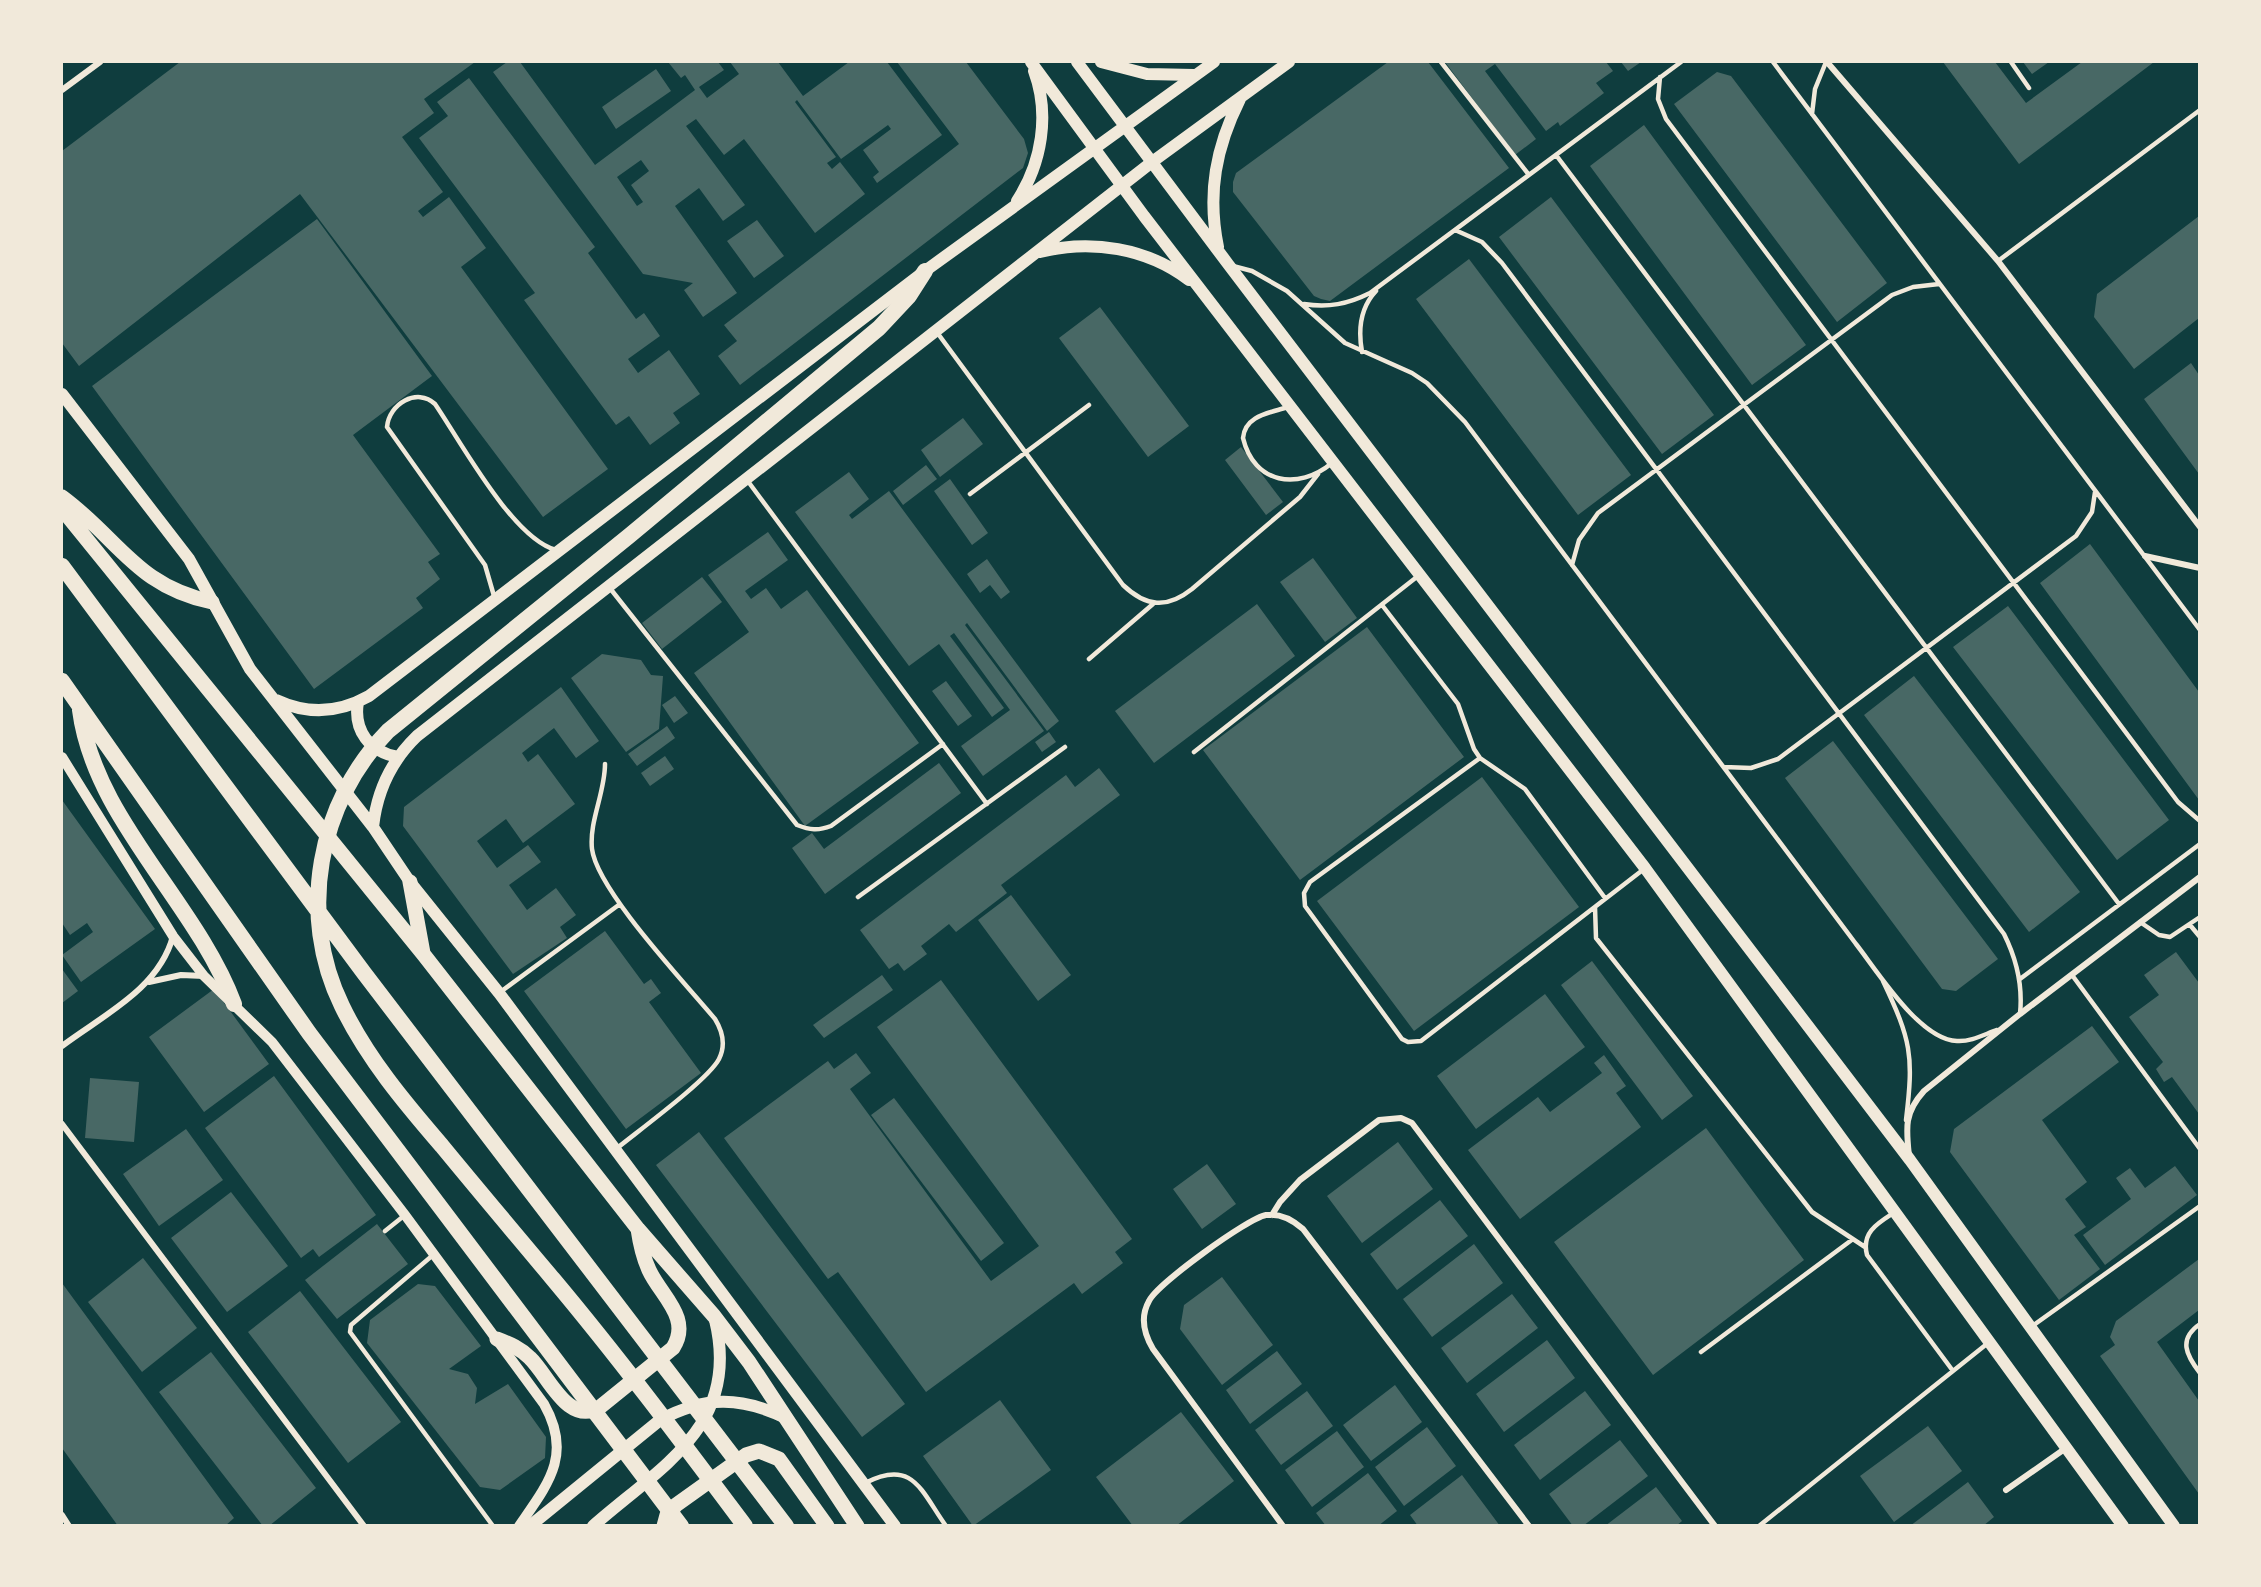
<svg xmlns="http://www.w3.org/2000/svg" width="2261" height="1587" font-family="Figtree,sans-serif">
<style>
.building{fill:#486865;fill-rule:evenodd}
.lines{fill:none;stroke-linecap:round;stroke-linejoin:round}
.service{stroke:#f1e9da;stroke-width:4.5}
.minor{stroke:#f1e9da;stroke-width:6}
.tertiary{stroke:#f1e9da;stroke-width:10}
.secondary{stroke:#f1e9da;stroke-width:12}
.primary{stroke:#f1e9da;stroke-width:15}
.trunk{stroke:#f1e9da;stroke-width:16}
</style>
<rect width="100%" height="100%" fill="#0f3d3e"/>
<path class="building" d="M180 62H475L424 99 434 113 402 137 443 192 418 211 423 217 449 197 486 248 461 267 608 469 543 517 300 194 79 366 62 343V151Z
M507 62H520L595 165 695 90 685 75 681 78 668 62H718L724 70 699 87 707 98 739 74 730 62H778L803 96 849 62H887L942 135 877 183 873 177 879 172 863 150 891 129 888 125 841 159 797 100 795 102 836 157 827 163 832 169 840 162 865 194 815 233 744 139 724 155 696 119 686 126 745 205 723 221 699 188 675 206 737 293 703 317 684 290 693 283 643 274 493 72ZM641 160 649 171 631 185 643 202 637 206 617 177Z
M897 62H966L1024 139 1028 153 1023 168 740 385 718 356 737 341 724 325 959 144Z
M1388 62H1428L1509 168 1330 301 1321 299 1314 296 1233 192V182L1236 173Z
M1445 62H1606L1613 71 1596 83 1604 93 1560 126 1558 122 1546 131 1495 64 1485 71 1536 139 1515 155Z
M1621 62H1641L1628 71Z
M1943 62H1995L2026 103 2082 62H2154L2019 164Z
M2023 62H2049L2032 74Z
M656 69 671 91 616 129 602 107Z
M1717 72 1731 76 1887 283 1837 322 1674 104Z
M469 78 595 247 588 253 636 319 644 313 660 336 628 359 638 373 669 350 700 394 673 413 680 423 650 445 629 416 616 425 524 300 535 293 419 138 448 116 437 102Z
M1644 125 1806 345 1752 385 1590 166Z
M1551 197 1714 415 1662 454 1499 237Z
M2199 216V318L2134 369 2094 317 2097 294Z
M317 219 432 376 353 435 440 554 428 562 440 579 416 598 423 608 314 689 92 386Z
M757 220 784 256 754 278 727 241Z
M1469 259 1631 475 1578 515 1416 299Z
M1100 307 1189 426 1148 457 1059 338Z
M2191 363 2199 375V474L2144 399Z
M963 418 983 444 940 477 921 450Z
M1241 447 1283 502 1266 515 1225 460Z
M926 465 937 479 903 505 893 491Z
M849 472 869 499 849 515 852 519 889 491 1059 721 1047 731 967 623 965 625 1044 731 983 776 961 746 1010 710 954 633 950 636 1004 708 992 717 939 644 909 666 795 512Z
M950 479 988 533 972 545 934 491Z
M768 532 788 560 745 591 751 599 766 588 781 609 807 590 919 743 805 826 694 673 749 632 708 575Z
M2090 544 2199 692V800L2040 583Z
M1313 558 1357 618 1325 642 1280 582Z
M987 559 1010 592 1001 599 990 585 980 593 967 574Z
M702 577 722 602 662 649 642 623Z
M1257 604 1295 656 1154 763 1115 711Z
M2008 606 2169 820 2117 860 1953 647Z
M1367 627 1464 757 1300 880 1203 750Z
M602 654 641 660 651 675 663 676 659 729 626 752 571 678Z
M1914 676 2080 892 2029 932 1864 715Z
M946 681 972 716 958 726 932 691Z
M561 687 599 741 576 758 554 728 522 753 528 762 538 754 575 804 523 843 506 819 477 841 497 868 528 845 541 862 509 885 527 910 556 888 576 915 560 927 567 938 513 974 403 826 404 807Z
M675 696 688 713 674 723 662 705Z
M667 726 675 738 637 766 628 754Z
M1049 732 1056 742 1042 752 1035 742Z
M1833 741 1998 959 1956 991 1942 989 1785 778Z
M665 756 674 769 650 786 641 773Z
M939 763 961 793 825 894 792 848 812 833 824 849Z
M1099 768 1120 795 1001 885 1007 893 956 932 949 924 921 946 927 954 904 971 898 963 889 969 860 930 1066 775 1075 787Z
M1482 777 1579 907 1414 1031 1317 901Z
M62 800 155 929 81 982 62 955 93 932 87 923 70 935 62 923Z
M1011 895 1071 975 1038 1001 978 920Z
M605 931 644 984 651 979 661 993 649 1002 701 1073 626 1129 524 991Z
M2176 952 2199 983V1114L2172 1077 2164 1082 2156 1069 2163 1062 2129 1017 2159 995 2144 975Z
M1592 961 1693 1096 1662 1120 1561 985Z
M62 969 78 991 62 1003Z
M882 975 893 990 824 1038 813 1025Z
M941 980 1132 1239 1115 1252 1123 1263 1082 1294 1074 1283 926 1392 838 1272 828 1279 724 1138 828 1061 834 1069 856 1053 871 1073 850 1089 991 1281 1039 1246 877 1027Z
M214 989 269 1064 204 1112 149 1037Z
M1545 994 1585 1047 1476 1129 1437 1076Z
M2092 1026 2119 1062 2042 1120 2087 1182 2065 1199 2086 1227 2074 1235 2100 1269 2059 1300 1950 1152 1954 1129Z
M1604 1055 1626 1086 1616 1093 1641 1127 1520 1219 1468 1150 1538 1097 1550 1112 1602 1073 1594 1063Z
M274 1076 376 1215 319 1257 313 1249 301 1258 205 1128Z
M90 1078 139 1082 134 1142 85 1138Z
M894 1098 1004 1243 981 1261 871 1115Z
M1706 1128 1804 1260 1653 1375 1554 1242Z
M186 1129 223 1180 159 1226 123 1174Z
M699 1132 905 1404 862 1437 656 1165Z
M1398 1142 1433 1189 1362 1243 1327 1196Z
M1207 1164 1236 1204 1202 1229 1173 1189Z
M2175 1166 2197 1195 2105 1265 2083 1235 2131 1199 2116 1178 2130 1168 2145 1188Z
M231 1192 288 1266 227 1312 171 1238Z
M1440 1200 1468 1236 1397 1290 1370 1254Z
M377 1224 408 1264 337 1319 305 1280Z
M1474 1244 1503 1283 1432 1337 1403 1299Z
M143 1258 197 1328 142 1372 88 1302Z
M2199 1259V1310L2157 1342 2199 1401V1494L2100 1356 2115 1345 2110 1337 2116 1321Z
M1222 1277 1273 1345 1222 1385 1180 1329 1184 1305Z
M62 1283 234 1518 225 1526H118L62 1448Z
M418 1284 435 1286 481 1346 449 1369 468 1374 477 1388 475 1404 508 1384 546 1437 545 1458 500 1490 480 1487 367 1343 370 1320Z
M300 1291 401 1422 348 1463 248 1332Z
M1512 1294 1538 1328 1467 1383 1441 1348Z
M1547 1340 1575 1378 1504 1432 1476 1394Z
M1277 1351 1302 1384 1250 1424 1226 1390Z
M211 1352 316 1488 269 1526H263L159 1392Z
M1395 1385 1422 1422 1371 1461 1343 1425Z
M1307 1391 1333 1426 1281 1465 1255 1430Z
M1585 1391 1611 1425 1540 1480 1514 1445Z
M1000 1400 1051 1470 973 1526 923 1456Z
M1181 1412 1234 1481 1176 1526H1133L1096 1477Z
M1928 1426 1962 1471 1894 1522 1860 1476Z
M1427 1427 1456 1466 1404 1506 1375 1467Z
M1337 1431 1364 1467 1312 1507 1285 1470Z
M1620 1440 1648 1476 1583 1526H1573L1549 1494Z
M1368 1473 1397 1511 1378 1526H1326L1316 1513Z
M1462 1475 1500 1526H1418L1410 1515Z
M1968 1482 1994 1517 1983 1526H1910Z
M1656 1487 1682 1521 1676 1526H1605Z"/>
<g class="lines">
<path class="service" d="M1441 62 1529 175
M1773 62 2200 630
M2011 62 2029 88
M1660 77 1658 99 1666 119 2178 802 2200 821
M1812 114 1815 89 1826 62
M1556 155 2119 904
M1455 230 1482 242 1502 263 2004 934C2017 960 2023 985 2020 1014
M1998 261 2200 110
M1233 266 1252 271 1287 291 1345 343 1412 373 1427 383 1465 422 1856 944C1878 972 1920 1040 1957 1041 1971 1042 1985 1034 1997 1030
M1304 304C1328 308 1348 304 1370 293L1681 62
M936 331 1123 585C1146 607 1167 609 1192 589L1300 497 1318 474
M1362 352C1358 330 1360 308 1376 291
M1288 407C1270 413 1245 415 1243 438 1254 484 1298 491 1332 463
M747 480 987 804
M970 494 1089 405
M1572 565 1579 540 1598 513 1892 295 1913 287 1939 284
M609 587 797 825C810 830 818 831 831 826L943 744
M494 596 485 565 387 427C389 404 417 387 435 404 461 442 513 539 556 550
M1382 605 1458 704 1474 749 1480 758 1525 789 1605 898
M1089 659 1153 604
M1194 752 1418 576
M1480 758 1310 882 1304 893 1305 906 1402 1039 1408 1042 1421 1041 1644 869
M605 764C605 793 589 821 592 849 597 890 686 984 715 1019 723 1032 726 1045 719 1059 708 1080 638 1131 616 1149
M1724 767 1751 768 1778 759 2076 536 2092 512 2095 492
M858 897 1065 747
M1595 907 1596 938 1812 1212 1865 1247
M2140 922 2159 935 2170 937 2200 917
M2190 925 2200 937
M2072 975 2200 1149
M2020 979 2200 844
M1883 981C1911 1040 1914 1055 1906 1120
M499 993 620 904
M1895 1212C1878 1223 1861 1232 1867 1255L1953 1371
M385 1231 405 1215
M433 1255 351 1325 350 1332 493 1526
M2200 1324C2178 1339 2186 1355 2200 1373
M2031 1327 2200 1206
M1701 1352 1853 1239
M865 1483C913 1458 921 1491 946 1526
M1759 1526 1988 1343"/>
<path class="minor" d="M1827 62 1998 261 2200 527
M62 90 100 62
M2145 556 2200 568
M149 982 181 975 204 976
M62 1046C103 1015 159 989 173 936
M62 1124 364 1526
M1909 1156C1906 1128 1904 1113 1924 1091L2020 1014 2200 877
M1272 1215 1280 1202 1300 1180 1379 1120 1401 1118 1412 1123 1715 1526
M2006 1490 2066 1448
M62 1515 69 1526
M1283 1526 1153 1349C1144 1334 1140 1317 1149 1301 1157 1284 1248 1218 1266 1215 1281 1213 1293 1220 1303 1229L1529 1526"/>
<path class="tertiary" d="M62 757 173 936 204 976 272 1042 405 1215 544 1404C573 1455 548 1484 519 1526"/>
<path class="secondary" d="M1031 62 1144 216 1645 868 2123 1526
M1077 62 1228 264 1910 1160 2174 1526
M1101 62 1147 74 1194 75
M1017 201C1042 163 1050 114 1034 71
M1218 247C1207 193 1216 147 1240 99
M1040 252C1091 239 1147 248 1189 280
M62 394 189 559 250 669 373 827 410 882 499 993 895 1526
M276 700C308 715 339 713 369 696L925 271 1214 62
M358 702C353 731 370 752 398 757
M373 827C377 790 391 761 417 736L1152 162 1289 62
M530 1526 660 1420C705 1396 740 1396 786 1418
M593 1526C661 1466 741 1426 715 1320"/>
<path class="primary" d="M62 497C119 539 136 586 212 602
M62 509 424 955 638 1229 714 1316 749 1362 857 1526
M410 882 423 953
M497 1339C510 1344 520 1348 530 1358 549 1376 567 1426 600 1407L673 1348C692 1318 661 1296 649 1270 643 1257 640 1243 638 1229
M664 1526 667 1515 676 1505 746 1455 759 1451 779 1459 827 1526"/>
<path class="trunk" d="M62 566 364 973 786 1526
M62 681 309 1033 681 1526
M80 710C94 819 196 902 234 1004
M745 1526C682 1442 620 1359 553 1279 516 1235 479 1191 442 1146 405 1103 367 1058 342 1006 297 914 318 803 388 731L629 536 879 328 909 296 925 271"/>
</g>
<rect width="2261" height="1587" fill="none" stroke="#f1e9da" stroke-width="126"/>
</svg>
